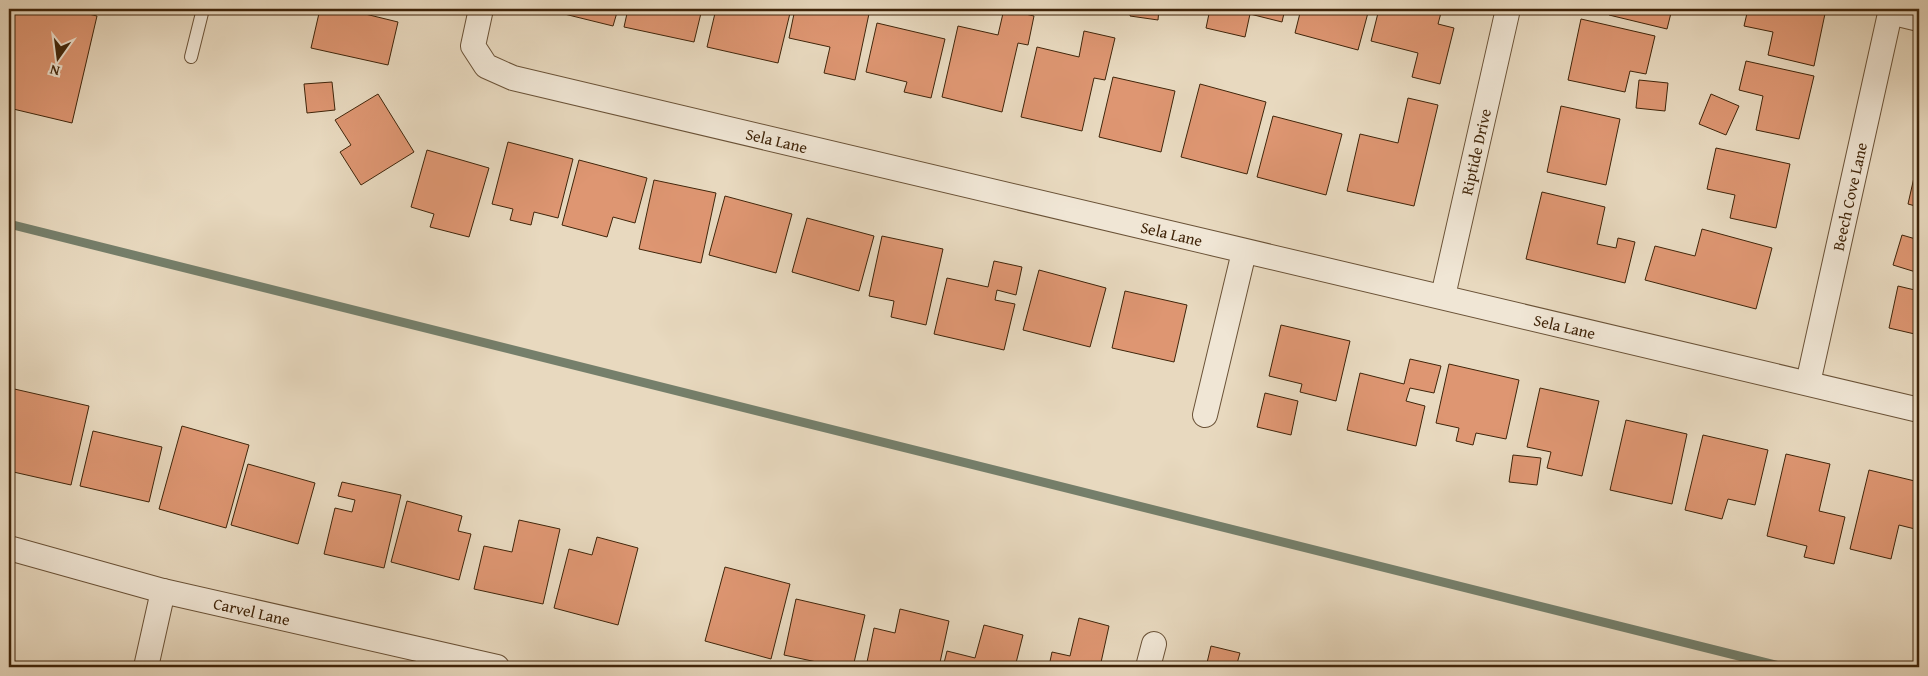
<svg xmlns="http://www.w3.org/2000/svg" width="1928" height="676" font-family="'Gentium Book Plus',serif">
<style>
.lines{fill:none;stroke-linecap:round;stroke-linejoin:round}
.stream{stroke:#757f6b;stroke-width:9}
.building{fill:#de9672;stroke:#40250a}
.service-casing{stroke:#6a5237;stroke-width:14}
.minor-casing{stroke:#6a5237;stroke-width:26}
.service{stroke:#f0e6d5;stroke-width:12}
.minor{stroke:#f0e6d5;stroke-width:24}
.labels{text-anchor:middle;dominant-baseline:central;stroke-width:5;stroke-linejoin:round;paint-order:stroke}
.street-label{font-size:16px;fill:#40250a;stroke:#f0e6d5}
</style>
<rect width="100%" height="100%" fill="#e8d9bf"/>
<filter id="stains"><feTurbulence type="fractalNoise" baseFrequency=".004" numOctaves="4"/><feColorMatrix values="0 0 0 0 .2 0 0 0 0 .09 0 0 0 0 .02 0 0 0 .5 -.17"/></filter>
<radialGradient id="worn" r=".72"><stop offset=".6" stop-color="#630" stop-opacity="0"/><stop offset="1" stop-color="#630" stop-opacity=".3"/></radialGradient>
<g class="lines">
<path class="stream" d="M9 224 1783 667"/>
</g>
<path class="building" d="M9 9H68L97 16 72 123 9 108Z
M320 9H358L357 12 398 22 388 65 311 48Z
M544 9H618L613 26Z
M628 9H702L694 42 624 27Z
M716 9H791L778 63 707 47Z
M795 9H870L855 80 824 73 830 47 789 38Z
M1004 9 1034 16 1028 45 1018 43 1002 112 942 97 958 26 998 35Z
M1131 9H1159L1158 20 1130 16Z
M1210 9H1285L1282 22 1250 14 1245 37 1206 28Z
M1301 9H1369L1358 50 1295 33Z
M1379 9H1442L1438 24 1454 28 1440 84 1412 77 1418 53 1371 41Z
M1611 9H1672L1667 29 1609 15Z
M1748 9H1826L1814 66 1768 55 1773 32 1744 26Z
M1581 19 1655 36 1646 74 1630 71 1625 92 1568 80Z
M877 23 945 39 931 98 904 92 907 82 866 72Z
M1084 31 1115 38 1105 80 1094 78 1082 131 1021 117 1037 47 1079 57Z
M1746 61 1814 76 1799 139 1756 130 1763 96 1739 90Z
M1113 77 1175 91 1161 152 1099 137Z
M1639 80 1668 83 1665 111 1636 108Z
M332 82 335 110 307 113 304 84Z
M1200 84 1266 102 1247 174 1181 157Z
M378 94 414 152 361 185 340 152 351 145 335 120Z
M1711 94 1739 106 1726 135 1699 124Z
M1408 98 1438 105 1414 206 1347 191 1360 134 1398 143Z
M1561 106 1620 119 1606 185 1547 172Z
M1273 116 1342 134 1326 195 1257 177Z
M508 142 573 159 558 218 534 212 531 225 510 220 513 209 492 204Z
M1716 148 1790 164 1776 228 1730 218 1735 195 1707 189Z
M427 150 489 168 469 237 430 227 434 214 411 207Z
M579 160 647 178 635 223 613 217 607 237 562 225Z
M1915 173 1919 174V207L1908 204Z
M654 180 716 193 701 263 639 249Z
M1542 192 1605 207 1597 244 1616 248 1618 238 1635 242 1625 283 1526 259Z
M725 196 792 214 776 273 709 255Z
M807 218 874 236 859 291 792 272Z
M1702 229 1772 248 1756 309 1645 280 1655 246 1695 256Z
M1902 235 1919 240V273L1893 265Z
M882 236 943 249 926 325 891 317 894 301 869 296Z
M994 261 1022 267 1016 295 997 290 995 300 1015 304 1004 350 934 334 947 278 988 287Z
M1039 270 1106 288 1090 347 1023 330Z
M1898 286 1919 291V335L1889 328Z
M1125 291 1187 305 1174 362 1112 348Z
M1281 325 1350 341 1336 401 1300 392 1302 384 1269 376Z
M1410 359 1441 366 1434 393 1410 388 1406 401 1425 406 1416 446 1347 430 1360 373 1404 384Z
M1449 364 1519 380 1506 439 1476 433 1473 445 1456 441 1459 428 1436 423Z
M10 388 89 406 71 485 9 471V435L11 424 9 423Z
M1540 388 1599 401 1582 476 1547 468 1551 452 1527 447Z
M1265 393 1298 401 1291 435 1257 427Z
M1626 420 1687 434 1672 504 1610 490Z
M182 426 249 445 226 528 159 509Z
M93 431 162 447 149 502 80 486Z
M1703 435 1768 450 1755 505 1728 499 1722 519 1685 510Z
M1786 454 1830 464 1819 511 1845 517 1834 564 1804 557 1807 546 1767 536Z
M1513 455 1541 458 1537 485 1509 482Z
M248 464 315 483 298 544 231 525Z
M1869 470 1919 482V530L1899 525 1891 559 1850 549Z
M342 482 401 495 384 568 324 554 335 508 352 512 355 500 338 496Z
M407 501 462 516 458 531 471 534 459 580 391 562Z
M519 520 560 529 543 604 474 589 484 546 512 552Z
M597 537 638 548 618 625 554 608 569 549 592 555Z
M725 567 790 584 771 659 705 641Z
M796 599 865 615 853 667H840L784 655Z
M900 609 949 621 939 667H866L874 628 895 633Z
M1079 618 1109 626 1100 667H1030L1031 662 1049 666 1052 652 1070 656Z
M984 625 1023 635 1015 667H943L947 651 975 658Z
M1211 646 1240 653 1236 667H1206Z"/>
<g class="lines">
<defs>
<path id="service" d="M191 57 203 9"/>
<g id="minor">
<path id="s1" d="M481 9 473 46 486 66 513 78C982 189 1450 299 1919 410"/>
<path d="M1890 12 1919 19"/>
<path id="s2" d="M1443 296 1508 9"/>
<path id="s3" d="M1808 383 1891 9"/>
<path d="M1205 415 1244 252"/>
<path id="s4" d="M9 548 163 591 497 667"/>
<path d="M146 667 163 591"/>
<path d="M1148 667 1154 644"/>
</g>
</defs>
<use href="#service" class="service-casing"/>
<use href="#minor" class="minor-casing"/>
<use href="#service" class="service"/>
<use href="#minor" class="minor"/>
</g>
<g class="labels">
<g class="street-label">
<text stroke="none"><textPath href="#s1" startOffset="362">Sela Lane</textPath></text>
<text stroke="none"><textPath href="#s2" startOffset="148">Riptide Drive</textPath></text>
<text stroke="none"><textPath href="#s3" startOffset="191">Beech Cove Lane</textPath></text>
<text stroke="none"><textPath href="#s1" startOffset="768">Sela Lane</textPath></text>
<text stroke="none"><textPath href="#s1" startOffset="1172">Sela Lane</textPath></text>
<text stroke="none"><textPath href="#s4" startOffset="251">Carvel Lane</textPath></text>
</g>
</g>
<rect width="1928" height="676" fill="none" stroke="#e8d9bf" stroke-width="30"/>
<rect x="10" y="10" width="1908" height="656" fill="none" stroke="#40250a" stroke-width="2.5"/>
<rect x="15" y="15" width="1898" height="646" fill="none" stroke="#40250a"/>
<g transform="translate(58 58) rotate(194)" stroke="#f0e6d5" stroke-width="4" paint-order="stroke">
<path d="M0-4L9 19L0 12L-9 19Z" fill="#40250a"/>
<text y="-8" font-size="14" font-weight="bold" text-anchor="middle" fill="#40250a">N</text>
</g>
<rect width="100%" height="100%" filter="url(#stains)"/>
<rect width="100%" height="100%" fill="url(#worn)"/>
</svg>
